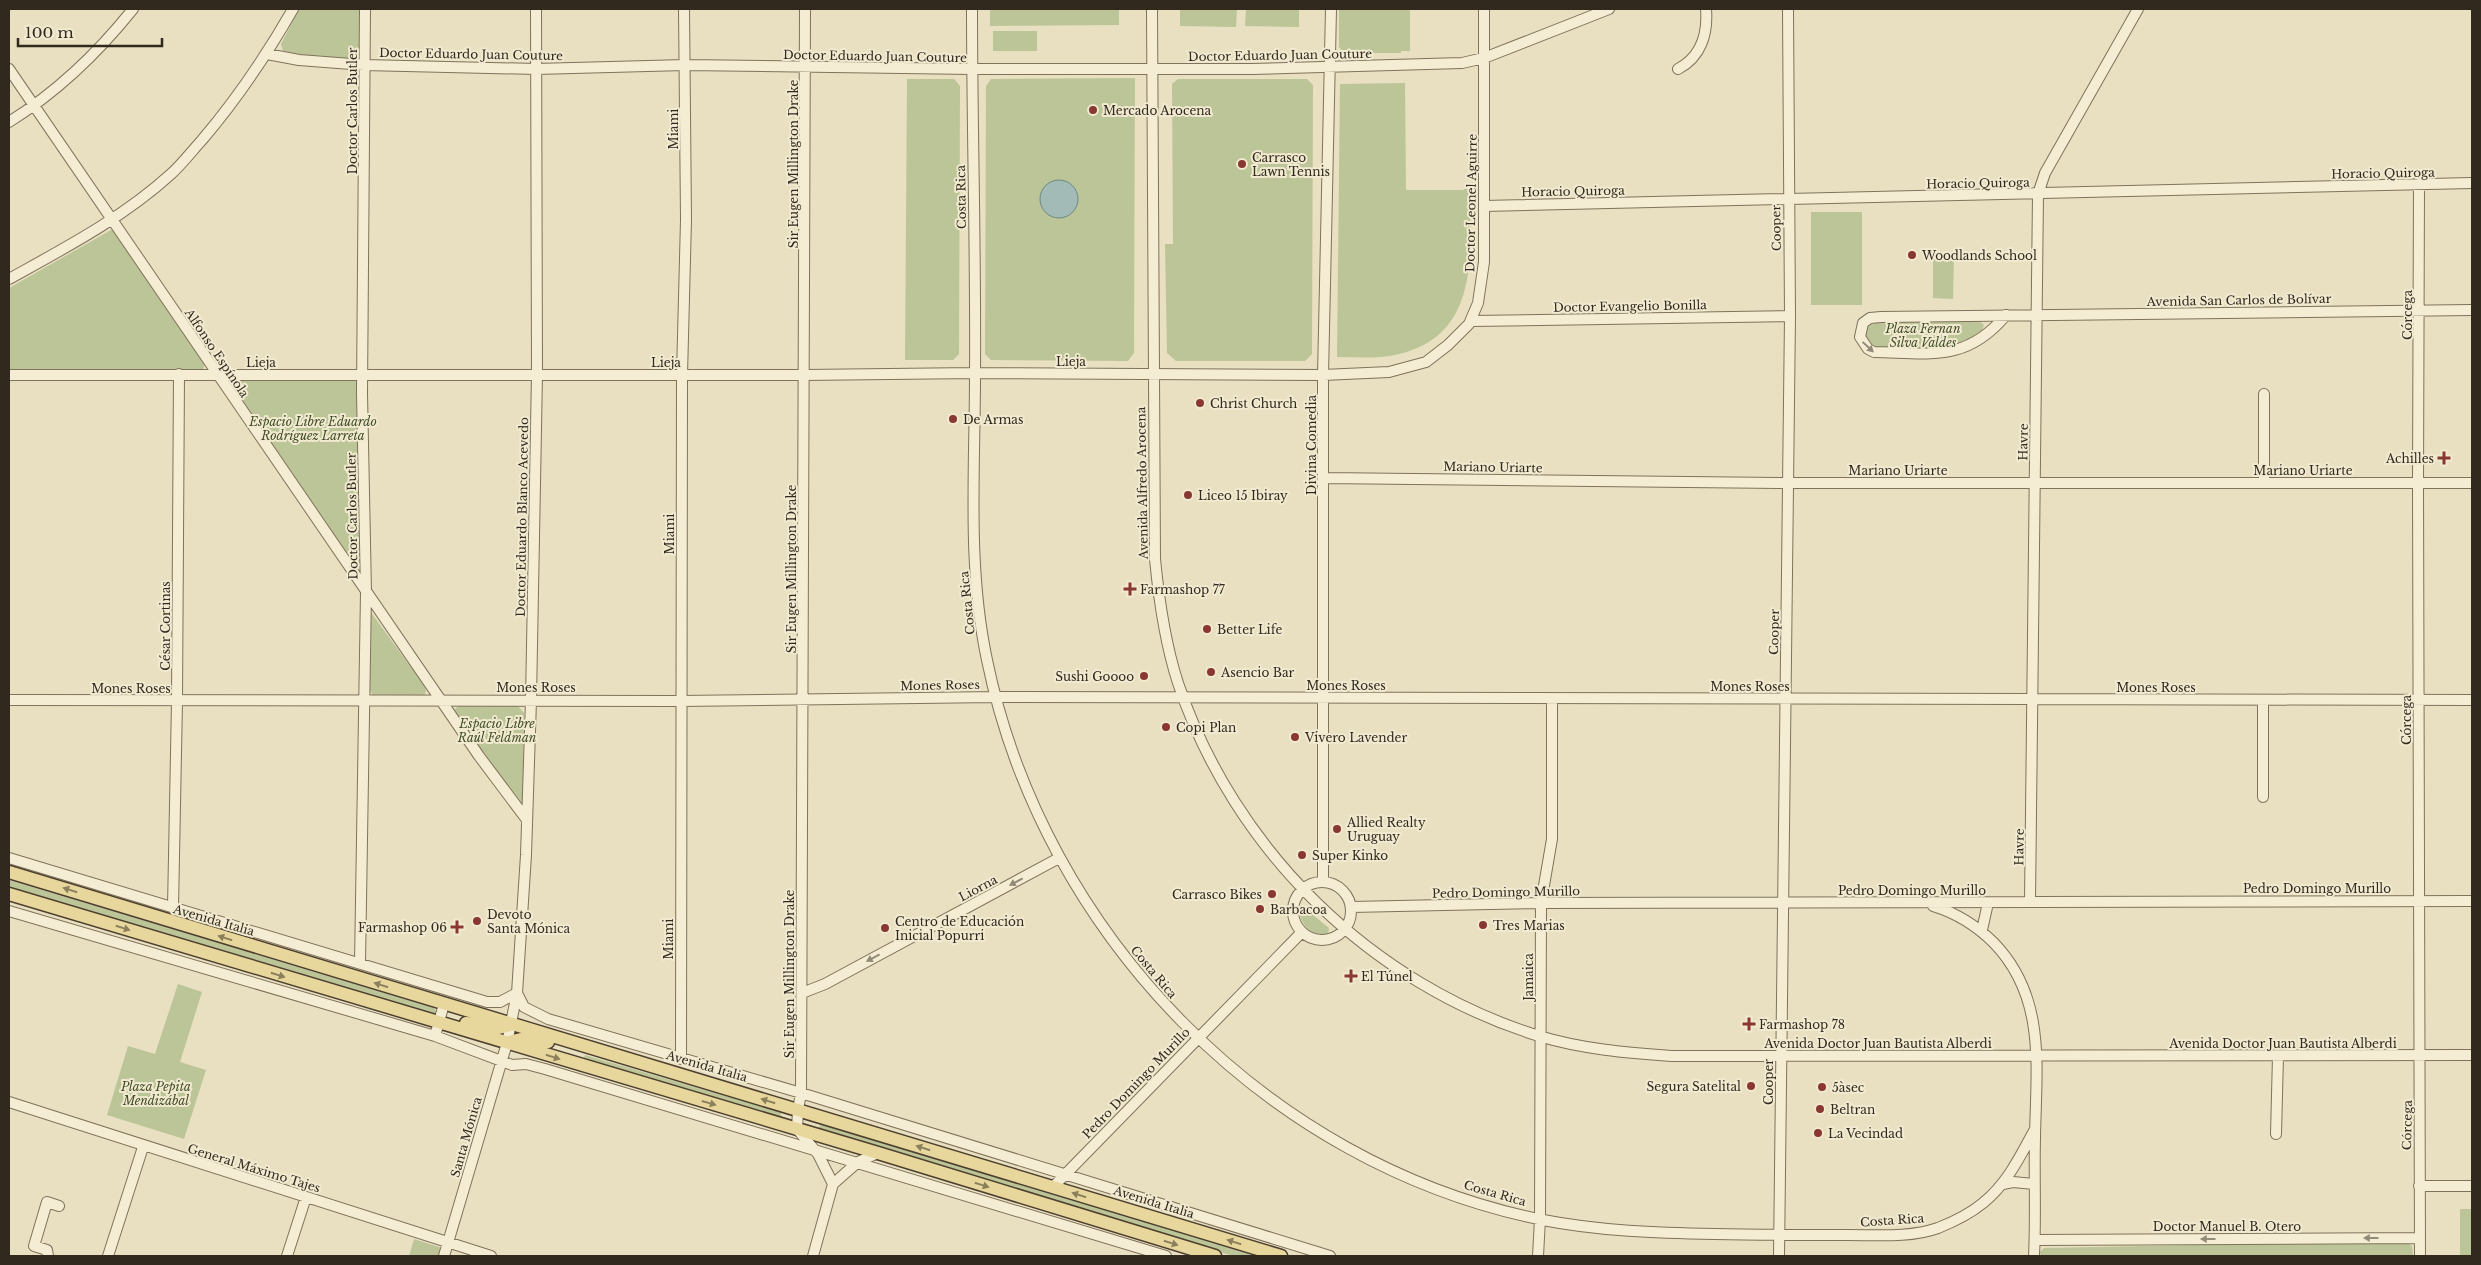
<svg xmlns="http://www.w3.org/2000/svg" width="2481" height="1265" font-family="'Libre Baskerville',serif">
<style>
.green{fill:#bcc597}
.water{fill:#a3bbb6;stroke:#6c8883}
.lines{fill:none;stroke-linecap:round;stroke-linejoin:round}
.minor-casing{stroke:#80725b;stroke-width:12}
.major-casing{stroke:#4e402f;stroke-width:15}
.minor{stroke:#f4edd3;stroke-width:10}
.major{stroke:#e8d79c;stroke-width:12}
.oneway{fill:#928b78}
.oneway2{fill:#8c805c}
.poi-dot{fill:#893831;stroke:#f1ead0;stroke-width:2}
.labels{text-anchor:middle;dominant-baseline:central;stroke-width:4;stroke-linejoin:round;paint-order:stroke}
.street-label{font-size:12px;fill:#31291d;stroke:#f1ead0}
.poi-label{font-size:12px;fill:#31291d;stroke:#f1ead0;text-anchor:start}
.park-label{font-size:12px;font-style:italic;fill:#3f4c26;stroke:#f1ead0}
</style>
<rect width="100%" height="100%" fill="#e8e0c1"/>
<path class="green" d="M299 9H361L360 55 354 60 319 58 283 51 281 44Z
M990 9H1119V25L990 26Z
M1180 9H1237L1236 27 1180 26Z
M1246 9H1299V27L1245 26Z
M1339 9H1410V51H1401V53H1344L1339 47Z
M993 31H1037V51H993Z
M1135 78 1134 353 1128 361 991 360 985 354 986 86 991 79Z
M907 79H954L960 86 959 354 953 360H905Z
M1178 79H1307L1313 85 1312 354 1305 361H1176L1167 353 1165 244H1173L1172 84Z
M1405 83 1406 190H1463L1470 184C1470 252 1482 337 1395 355 1376 359 1356 357 1337 357L1340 84Z
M1811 212H1862V305H1811Z
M111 230H113L205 363 203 370 9 373V288Z
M1933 257H1954L1953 299 1933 298Z
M1979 321 1984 325 1981 334 1954 348 1875 350 1863 333 1865 328 1877 322Z
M233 380H352L358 382 360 563 357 568H354L228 383Z
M370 611 423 684 426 690 425 696H374L370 691Z
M516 704 524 713 523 806 510 791 453 711 459 705Z
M9 880 434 1008 437 1013 434 1016 9 889Z
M1302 906 1329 928 1328 934C1312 936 1303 927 1299 913Z
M178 984 202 992 180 1062 206 1070 184 1139 107 1115 128 1046 155 1054Z
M585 1055 780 1112 782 1117 781 1119 583 1060Z
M820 1125 829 1126 1263 1256H1233L818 1129Z
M2460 1209H2472V1256H2460Z
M414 1239 442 1248 440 1256H409Z
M2404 1241 2412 1246 2413 1256H2041L2040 1252 2044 1248Z"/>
<path class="water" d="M1040 199a19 19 0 1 1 38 0a19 19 0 1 1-38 0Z"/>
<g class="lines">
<defs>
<path id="minor" d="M805 9 801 1093 798 1110 797 1129 818 1154 833 1184 858 1162 878 1153
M972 9C972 131 976 253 975 375 975 470 967 566 987 660 1043 934 1267 1165 1543 1220 1599 1231 1658 1233 1715 1234 1759 1235 1803 1235 1847 1235 1877 1235 1910 1238 1938 1228 1953 1222 1971 1213 1983 1203 2007 1184 2021 1155 2035 1129
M1152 9 1155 559C1159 601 1165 643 1178 683 1234 850 1371 984 1539 1036 1582 1049 1627 1053 1672 1056L2472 1055
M267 54 299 60 364 65 536 69 685 65 972 69H1252L1462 63 1484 58 1609 9
M9 69 479 756 527 820
M1678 69C1701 57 1708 34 1706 9
M9 122C57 92 97 54 133 9
M2419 184 2418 483 2420 1256
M1484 206 2472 183
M9 279C65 248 124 217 171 174 182 164 192 151 202 140 237 99 266 56 293 9
M2006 315C1966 363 1929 353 1874 352L1868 349 1860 337 1863 323 1870 318 1881 317 2472 310
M1471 321 1790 316
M9 375H804L975 373 1323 375 1389 372 1426 362 1448 345 1469 324 1478 303 1484 262V9
M1324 478 1788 483H2472
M2264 483V394
M9 700 680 701 996 697 2472 700
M2263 797V700
M9 858 487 1002H500L517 993
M1293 911a29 29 0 1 1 58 0a29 29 0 1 1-58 0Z
M1323 882V375L1331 9
M2030 901 2038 194 2045 173 2138 9
M1933 906C1956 913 1977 926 1994 943 2047 998 2036 1068 2035 1138 2034 1177 2036 1217 2034 1256
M1351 907 1541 903 2472 901
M173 908 177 701 179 374
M9 911 435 1036 512 1065 526 1064 545 1069 1166 1256
M1982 930 1988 903
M360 963 366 592 362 393 365 9
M517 993 524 1007 548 1019 801 1093 1330 1256
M802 993 825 984 1059 858
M435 1036 444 1004
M681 1059 682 375 686 220 684 9
M9 1102 491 1256
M2276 1134 2278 1056
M2003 1184 2013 1182 2034 1184
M2419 1186H2472
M1053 1187 1302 932
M2035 1240 2419 1238
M48 1256 47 1250 34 1246 47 1202 59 1206
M108 1256 143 1147
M287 1256 306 1197
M444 1256 507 1043 517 993 526 855 531 700 537 374 536 9
M813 1256 833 1184
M1538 1256 1540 1219 1541 903 1552 839V699
M1779 1256 1790 316 1788 9"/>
<path id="major" d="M9 872 1281 1256
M9 894 878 1153 1215 1256
M466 1023 495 1029 510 1025
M509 1042 521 1039 548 1042"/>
</defs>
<use href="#minor" class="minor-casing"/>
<use href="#major" class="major-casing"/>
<use href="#minor" class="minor"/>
<use href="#major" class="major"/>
</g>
<defs><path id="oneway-solid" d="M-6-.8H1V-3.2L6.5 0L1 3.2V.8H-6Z" transform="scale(1.25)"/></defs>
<g class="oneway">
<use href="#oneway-solid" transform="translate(1868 347) rotate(43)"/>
<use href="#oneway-solid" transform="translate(1016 882) rotate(152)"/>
<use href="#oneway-solid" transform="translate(873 958) rotate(152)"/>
<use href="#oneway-solid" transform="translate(2371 1238) rotate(180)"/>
<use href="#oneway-solid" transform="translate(2208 1239) rotate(180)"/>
</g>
<g class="oneway2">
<use href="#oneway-solid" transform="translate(70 890) rotate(-163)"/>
<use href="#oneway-solid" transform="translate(123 928) rotate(17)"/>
<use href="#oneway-solid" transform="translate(225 938) rotate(-163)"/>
<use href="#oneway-solid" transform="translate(278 975) rotate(17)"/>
<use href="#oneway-solid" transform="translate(381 985) rotate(-163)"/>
<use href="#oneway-solid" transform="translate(553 1057) rotate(17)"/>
<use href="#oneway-solid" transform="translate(768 1101) rotate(-163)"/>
<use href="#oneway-solid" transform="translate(709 1103) rotate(16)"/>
<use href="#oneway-solid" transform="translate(923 1148) rotate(-163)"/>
<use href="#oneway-solid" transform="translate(982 1185) rotate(17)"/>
<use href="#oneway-solid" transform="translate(1079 1195) rotate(-163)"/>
<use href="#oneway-solid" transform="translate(1234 1242) rotate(-163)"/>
<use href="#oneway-solid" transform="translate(1171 1243) rotate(17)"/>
</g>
<g class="poi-dot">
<circle cx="1093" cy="110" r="5"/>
<circle cx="1242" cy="164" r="5"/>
<circle cx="1912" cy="255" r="5"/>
<circle cx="1200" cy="403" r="5"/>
<circle cx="953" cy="419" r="5"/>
<path d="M2441.5 450.5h5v5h5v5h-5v5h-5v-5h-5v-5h5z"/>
<circle cx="1188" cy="495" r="5"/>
<path d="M1127.5 581.5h5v5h5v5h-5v5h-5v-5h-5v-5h5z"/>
<circle cx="1207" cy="629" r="5"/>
<circle cx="1211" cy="672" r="5"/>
<circle cx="1144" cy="676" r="5"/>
<circle cx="1166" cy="727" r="5"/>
<circle cx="1295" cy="737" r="5"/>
<circle cx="1337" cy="829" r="5"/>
<circle cx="1302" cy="855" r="5"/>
<circle cx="1272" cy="894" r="5"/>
<circle cx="1260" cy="909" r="5"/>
<circle cx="477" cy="921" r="5"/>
<circle cx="1483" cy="925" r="5"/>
<path d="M454.5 919.5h5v5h5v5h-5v5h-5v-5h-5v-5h5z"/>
<circle cx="885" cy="928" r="5"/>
<path d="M1348.5 968.5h5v5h5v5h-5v5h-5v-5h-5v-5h5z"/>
<path d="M1746.5 1016.5h5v5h5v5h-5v5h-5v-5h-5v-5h5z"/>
<circle cx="1751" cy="1086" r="5"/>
<circle cx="1822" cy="1087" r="5"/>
<circle cx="1820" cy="1109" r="5"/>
<circle cx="1818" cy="1133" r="5"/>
</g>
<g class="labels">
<g class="street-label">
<text transform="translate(471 54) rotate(1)">Doctor Eduardo Juan Couture</text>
<text transform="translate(1280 55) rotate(-1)">Doctor Eduardo Juan Couture</text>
<text transform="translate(875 56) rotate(1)">Doctor Eduardo Juan Couture</text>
<text transform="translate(352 111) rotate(-90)">Doctor Carlos Butler</text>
<text transform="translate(673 129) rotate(-90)">Miami</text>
<text transform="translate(793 164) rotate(-90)">Sir Eugen Millington Drake</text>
<text transform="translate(2383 173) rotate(-1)">Horacio Quiroga</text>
<text transform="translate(1978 183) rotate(-1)">Horacio Quiroga</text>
<text transform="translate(1573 191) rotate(-1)">Horacio Quiroga</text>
<text transform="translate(961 197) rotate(-91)">Costa Rica</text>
<text transform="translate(1471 203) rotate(-89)">Doctor Leonel Aguirre</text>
<text transform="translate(1776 228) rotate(-91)">Cooper</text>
<text transform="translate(2239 300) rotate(-1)">Avenida San Carlos de Bolívar</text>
<text transform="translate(1630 306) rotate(-1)">Doctor Evangelio Bonilla</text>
<text transform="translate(2407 315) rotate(-90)">Córcega</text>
<text transform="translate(217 353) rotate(56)">Alfonso Espínola</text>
<text x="1071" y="361">Lieja</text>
<text x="261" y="362">Lieja</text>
<text x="666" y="362">Lieja</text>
<text transform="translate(2023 442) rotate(-89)">Havre</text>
<text transform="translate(1311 445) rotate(-90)">Divina Comedia</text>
<text transform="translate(1493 467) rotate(1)">Mariano Uriarte</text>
<text x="1898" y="470">Mariano Uriarte</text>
<text x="2303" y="470">Mariano Uriarte</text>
<text transform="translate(1142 483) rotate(-91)">Avenida Alfredo Arocena</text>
<text transform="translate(352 516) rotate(-91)">Doctor Carlos Butler</text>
<text transform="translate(522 517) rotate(-89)">Doctor Eduardo Blanco Acevedo</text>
<text transform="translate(669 534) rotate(-90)">Miami</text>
<text transform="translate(791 569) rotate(-90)">Sir Eugen Millington Drake</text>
<text transform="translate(967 603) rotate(-96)">Costa Rica</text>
<text transform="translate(165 626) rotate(-90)">César Cortinas</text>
<text transform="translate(1774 632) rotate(-89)">Cooper</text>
<text transform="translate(940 685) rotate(-1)">Mones Roses</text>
<text x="1346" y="685">Mones Roses</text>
<text x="1750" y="686">Mones Roses</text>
<text x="536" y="687">Mones Roses</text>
<text x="2156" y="687">Mones Roses</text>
<text x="131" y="688">Mones Roses</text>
<text transform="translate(2406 720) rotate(-90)">Córcega</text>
<text transform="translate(2019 847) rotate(-89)">Havre</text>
<text transform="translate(978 888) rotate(-28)">Liorna</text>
<text x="2317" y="888">Pedro Domingo Murillo</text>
<text x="1912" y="890">Pedro Domingo Murillo</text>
<text transform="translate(1506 892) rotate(-1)">Pedro Domingo Murillo</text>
<text transform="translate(214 920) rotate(16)">Avenida Italia</text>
<text transform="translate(668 939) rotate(-90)">Miami</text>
<text transform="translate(1154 972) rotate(50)">Costa Rica</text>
<text transform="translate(789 974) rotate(-90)">Sir Eugen Millington Drake</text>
<text transform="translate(1528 977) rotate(-90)">Jamaica</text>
<text x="1878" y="1043">Avenida Doctor Juan Bautista Alberdi</text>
<text x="2283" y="1043">Avenida Doctor Juan Bautista Alberdi</text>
<text transform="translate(707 1066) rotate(16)">Avenida Italia</text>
<text transform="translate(1768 1082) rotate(-90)">Cooper</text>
<text transform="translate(1136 1083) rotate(-46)">Pedro Domingo Murillo</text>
<text transform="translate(2407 1125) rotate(-89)">Córcega</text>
<text transform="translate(466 1137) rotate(-74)">Santa Mónica</text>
<text transform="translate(254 1168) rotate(17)">General Máximo Tajes</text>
<text transform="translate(1495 1193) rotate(16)">Costa Rica</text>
<text transform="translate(1154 1202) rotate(17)">Avenida Italia</text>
<text transform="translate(1892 1220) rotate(-4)">Costa Rica</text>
<text x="2227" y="1226">Doctor Manuel B. Otero</text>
</g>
<g class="poi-label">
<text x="1103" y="110">Mercado Arocena</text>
<text x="1252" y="157">Carrasco<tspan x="1252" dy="14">Lawn Tennis</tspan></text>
<text x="1922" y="255">Woodlands School</text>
<text x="1210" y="403">Christ Church</text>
<text x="963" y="419">De Armas</text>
<text x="2434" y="458" text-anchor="end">Achilles</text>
<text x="1198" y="495">Liceo 15 Ibiray</text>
<text x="1140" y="589">Farmashop 77</text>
<text x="1217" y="629">Better Life</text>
<text x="1221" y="672">Asencio Bar</text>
<text x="1134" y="676" text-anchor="end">Sushi Goooo</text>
<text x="1176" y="727">Copi Plan</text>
<text x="1305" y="737">Vivero Lavender</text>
<text x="1347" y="822">Allied Realty<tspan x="1347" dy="14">Uruguay</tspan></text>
<text x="1312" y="855">Super Kinko</text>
<text x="1262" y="894" text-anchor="end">Carrasco Bikes</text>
<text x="1270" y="909">Barbacoa</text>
<text x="487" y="914">Devoto<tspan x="487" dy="14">Santa Mónica</tspan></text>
<text x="895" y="921">Centro de Educación<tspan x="895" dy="14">Inicial Popurri</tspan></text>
<text x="1493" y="925">Tres Marias</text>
<text x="447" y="927" text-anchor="end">Farmashop 06</text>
<text x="1361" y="976">El Túnel</text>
<text x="1759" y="1024">Farmashop 78</text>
<text x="1741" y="1086" text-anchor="end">Segura Satelital</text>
<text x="1832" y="1087">5àsec</text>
<text x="1830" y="1109">Beltran</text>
<text x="1828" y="1133">La Vecindad</text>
</g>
<g class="park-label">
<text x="1923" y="328">Plaza Fernan<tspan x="1923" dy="14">Silva Valdes</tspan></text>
<text x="313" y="421">Espacio Libre Eduardo<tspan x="313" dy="14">Rodríguez Larreta</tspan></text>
<text x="497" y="723">Espacio Libre<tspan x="497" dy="14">Raúl Feldman</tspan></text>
<text x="156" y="1086">Plaza Pepita<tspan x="156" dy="14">Mendizábal</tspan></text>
</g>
</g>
<rect width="2481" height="1265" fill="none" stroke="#31291d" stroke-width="20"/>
<path d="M18 38v8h144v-8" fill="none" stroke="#31291d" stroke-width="2.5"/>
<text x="25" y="38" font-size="15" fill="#31291d" stroke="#f1ead0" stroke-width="4" paint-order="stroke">100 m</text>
</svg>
